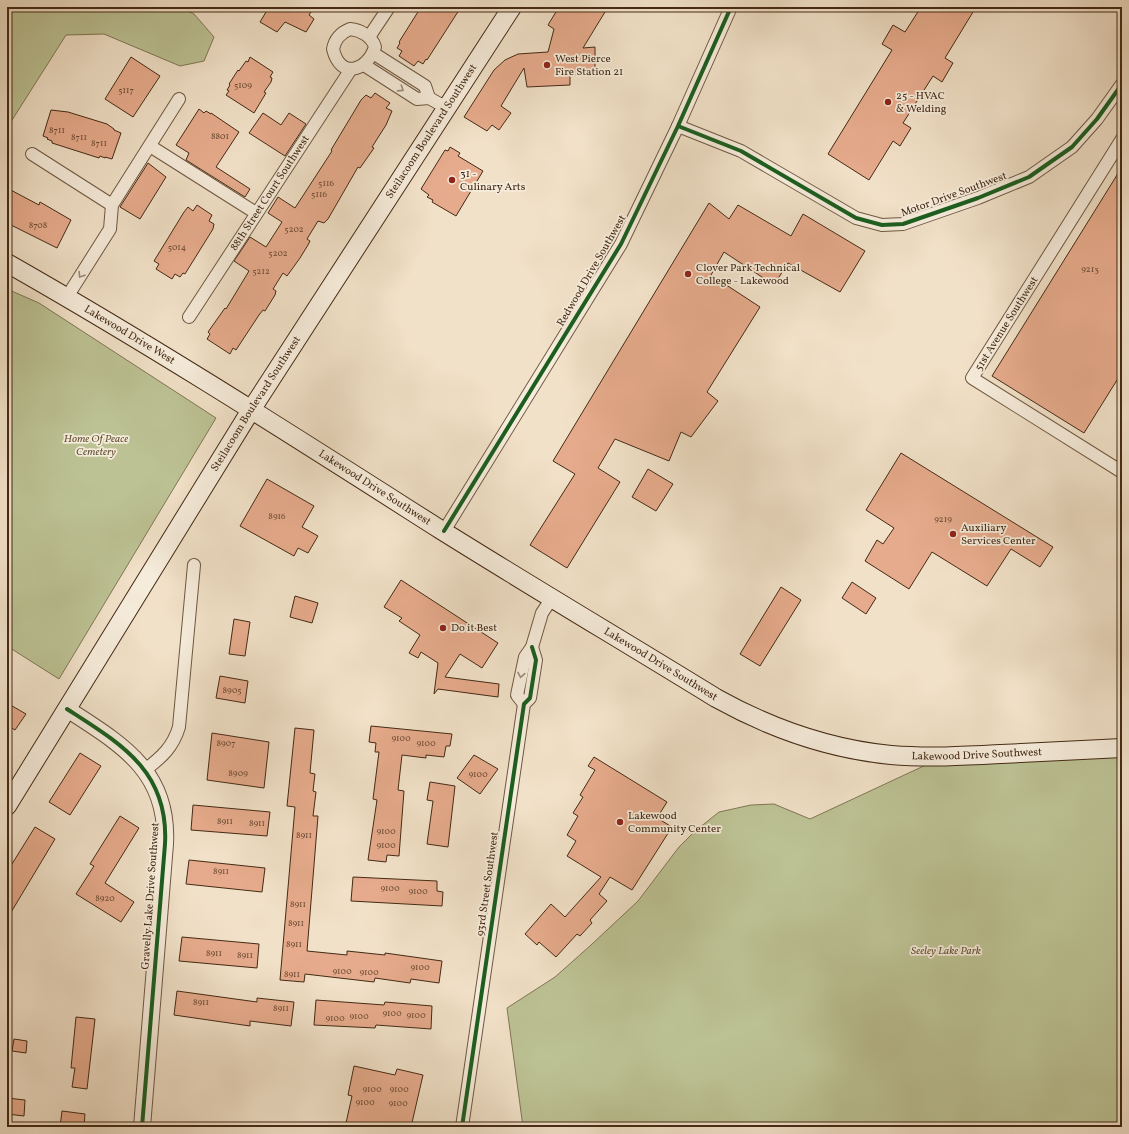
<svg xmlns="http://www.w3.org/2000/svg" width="1129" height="1134" font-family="Vollkorn,serif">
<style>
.green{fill:#bcc294;stroke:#807654}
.building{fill:#e6ab8c;stroke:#442a15}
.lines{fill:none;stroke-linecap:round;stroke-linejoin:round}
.minor-casing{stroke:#6f5842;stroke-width:14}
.tertiary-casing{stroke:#6f5842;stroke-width:18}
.secondary-casing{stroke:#442a15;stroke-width:20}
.minor{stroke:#f6ecdb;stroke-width:12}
.tertiary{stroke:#f6ecdb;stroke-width:16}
.secondary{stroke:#f6ecdb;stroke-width:18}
.cycleway-casing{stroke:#f6ecdb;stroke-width:6}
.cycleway{stroke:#1b5e20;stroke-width:4}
.oneway{stroke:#9d8b78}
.poi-dot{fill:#8f2418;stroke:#f6ecdb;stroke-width:1.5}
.labels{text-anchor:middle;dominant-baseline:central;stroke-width:3.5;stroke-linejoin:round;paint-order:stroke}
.number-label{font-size:9px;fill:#6c4a33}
.poi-label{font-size:11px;fill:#442a15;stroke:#f6ecdb;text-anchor:start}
.street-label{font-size:11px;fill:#442a15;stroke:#f6ecdb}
.park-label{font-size:11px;font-style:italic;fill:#625035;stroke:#f6ecdb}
</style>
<rect width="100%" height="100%" fill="#f1e1c8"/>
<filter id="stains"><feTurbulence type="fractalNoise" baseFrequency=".005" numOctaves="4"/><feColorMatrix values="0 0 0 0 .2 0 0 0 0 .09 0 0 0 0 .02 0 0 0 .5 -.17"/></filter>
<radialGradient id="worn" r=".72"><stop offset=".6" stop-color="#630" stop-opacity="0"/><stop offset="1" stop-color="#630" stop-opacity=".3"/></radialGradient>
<path class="green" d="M7 7H180L194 14 214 37 204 61 180 66 104 34 66 35 7 128Z
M7 289 39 303 216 418 59 679 7 646Z
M1122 748V1127H523L507 1008 555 977 591 945 638 901 679 847 694 832 719 812 751 805 774 804 810 819 943 757Z"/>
<path class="building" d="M269 7H314L309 15 314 19 306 32 285 22 277 32 260 22Z
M421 7H461L427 60 426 59 423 64 418 61 414 66 399 56 402 51 397 48 400 43 399 42Z
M559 7H608L583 48 595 47V73L570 75V85L527 87 524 68 501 106 511 113 499 130 492 125 487 131 464 117 494 70 505 60 518 54 548 52 554 29 548 25Z
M921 7H976L945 58 953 63 942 82 933 76 903 123 911 128 900 146 893 141 869 180 828 154 892 50 882 44 893 25 905 32Z
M131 57 160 76 133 117 105 99Z
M250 57 273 72 270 77 272 78 271 82 264 92 266 93 254 113 226 95 229 91 227 90 230 85 229 84 238 70 239 71 246 61 248 62Z
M375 93 390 103 386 108 392 111 386 125 372 147 374 148 360 168 358 167 328 219 324 223 318 221 307 239 310 241 308 245 300 258 287 276 283 273 273 289 276 291 275 295 265 311 263 310 259 315 236 350 233 348 230 354 207 339 210 334 208 332 225 308 226 309 249 271 234 261 250 237 266 247 282 222 268 213 278 197 295 208 332 151 331 150 361 100 366 95 371 98Z
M199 109 204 113 206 111 211 114V113L239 132 216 167 250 189 245 197 186 160 189 153 176 145Z
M51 110 68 112 107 124 114 129V130L121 133 112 159 105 157V158L100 156 99 158 52 143V141L47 139 48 138 43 136Z
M263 113 281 125 289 113 306 124 285 156 249 133Z
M450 147 460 153 458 156 483 171 456 216 432 202 433 200 427 197 429 195 421 189 445 150 448 151Z
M148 163 166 177 140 219 120 207Z
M1122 167V372L1084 433 992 376Z
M7 188 39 205 40 202 71 220 57 248 7 223Z
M709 203 729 219 738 205 791 236 803 214 865 251 840 292 788 263 774 285 724 252 711 275 760 307 707 392 718 401 691 437 681 432 669 461 615 439 598 468 620 482 567 568 530 545 575 474 553 461Z
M197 205 212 215 209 221 214 224 213 229 185 274 183 273 180 277 175 274 172 279 156 269 159 264 154 261 184 212 188 207 193 211Z
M901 453 1053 547 1040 567 1011 549 987 586 932 552 909 589 865 561 877 540 883 544 894 528 866 510Z
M648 469 673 484 656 511 632 497Z
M267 479 314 506 302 527 318 536 308 553 298 548 294 556 240 526Z
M401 580 498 643 482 668 460 654 445 677 499 684 498 697 438 689 434 694 438 663 421 652 418 658 409 653 420 635 399 621 402 618 384 607Z
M852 582 876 598 866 614 842 598Z
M781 587 801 600 760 666 740 654Z
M295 596 318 603 312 623 290 617Z
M234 619 250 622 245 656 229 654Z
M220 676 248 681 245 703 216 698Z
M7 703 26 714 15 730 7 725Z
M371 726 452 734 450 746H446L444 757 426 755V758L402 755 398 790 404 791 399 856 387 855 386 862 368 860 377 800 373 799 379 752H375L376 743 369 742Z
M295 728 314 730 310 773 315 774 313 791 316 792 313 816H318L307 951 347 955V951L385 955V953L442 961 439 983 411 979 410 983 375 978 374 982 305 974 304 982 280 980 295 807 287 806Z
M212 733 269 742 264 788 207 780Z
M80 753 101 766 70 815 49 802Z
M474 755 498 769 480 794 457 778Z
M594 757 667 802 657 818 672 827 632 890 610 877 599 894 607 901 590 920 592 923 580 936 577 934 556 957 539 942 537 945 525 934 551 904 565 917 601 877 567 856 576 841 567 835 578 816 573 813 583 797 580 795 595 770 588 766Z
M430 782 455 786 448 847 427 844 433 801 427 800Z
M193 805 270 812 267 836 191 830Z
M120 816 139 828 105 883 134 902 121 922 76 894 94 866 90 864Z
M35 827 55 839 7 919V872Z
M189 860 265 868 262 892 186 884Z
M353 877 437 881V891L443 892 442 906 351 901Z
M182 937 259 944 257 968 179 961Z
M177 991 257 1002V998L294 1002 291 1026 250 1021V1026L174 1015Z
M316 1000 384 1005 385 1002 432 1006 431 1029 376 1025 375 1028 314 1025Z
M76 1017 95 1019 87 1089 72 1087 75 1068H71Z
M14 1039 27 1041 26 1053 12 1051Z
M354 1066 395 1075 397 1069 423 1075 411 1127H349L350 1124 346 1123 352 1096 348 1095Z
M7 1098 25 1100 24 1116 7 1114Z
M62 1111 85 1114 84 1127H60Z"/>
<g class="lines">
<defs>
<g id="minor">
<path d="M350 29C360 30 372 36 375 47 367 72 340 79 333 49 335 39 340 33 350 29Z"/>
<path d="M369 37 389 7"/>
<path d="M373 53 425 86 429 98"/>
<path d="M364 65 417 99 429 98 447 108"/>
<path d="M678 126 741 151 856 218 882 225 903 224 978 198 1029 177 1072 147 1097 119 1122 84"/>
<path d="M1122 139 972 378 1122 472"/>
<path d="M150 146 256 213"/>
<path d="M32 154 112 205"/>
<path d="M67 297 110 229 112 205 179 99"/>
<path id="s1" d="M189 317 351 69"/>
<path d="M444 531 621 244 678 126 731 7"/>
<path d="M524 704 517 695 525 657 532 647 542 613 552 598"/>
<path d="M145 770C162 757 173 747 179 727L194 565"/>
<path d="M462 1127 524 704 530 698 536 660 532 647"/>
</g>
<path id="tertiary" d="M67 709C121 744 169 771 165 844L142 1127"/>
<g id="secondary">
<path id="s2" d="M7 263C155 347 298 439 441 530 532 587 625 642 716 698 770 728 829 749 891 755 928 758 964 756 1001 754 1041 752 1082 750 1122 748"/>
<path id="s3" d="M7 806 251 410 512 7"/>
</g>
</defs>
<use href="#minor" class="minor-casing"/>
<use href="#tertiary" class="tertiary-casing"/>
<use href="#secondary" class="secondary-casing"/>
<use href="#minor" class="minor"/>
<use href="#tertiary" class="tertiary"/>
<use href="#secondary" class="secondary"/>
<defs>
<path id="cycleway" d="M678 126 741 151 856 218 882 225 903 224 978 198 1029 177 1072 147 1097 119 1122 84
M444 531 621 244 678 126 731 7
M67 709C121 744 169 771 165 844L142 1127
M462 1127 524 704 530 698 536 660 532 647"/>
</defs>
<use href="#cycleway" class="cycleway-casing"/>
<use href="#cycleway" class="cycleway"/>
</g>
<defs><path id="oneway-chevron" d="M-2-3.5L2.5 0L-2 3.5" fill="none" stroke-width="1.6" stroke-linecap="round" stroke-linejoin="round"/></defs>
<g class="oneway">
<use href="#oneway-chevron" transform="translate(401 89) rotate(33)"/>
<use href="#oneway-chevron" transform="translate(81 275) rotate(122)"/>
<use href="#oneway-chevron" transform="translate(521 675) rotate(101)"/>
</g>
<g class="poi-dot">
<circle cx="547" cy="65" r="4"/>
<circle cx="888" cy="102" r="4"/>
<circle cx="452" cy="180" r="4"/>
<circle cx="688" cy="274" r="4"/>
<circle cx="953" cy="534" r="4"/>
<circle cx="443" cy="628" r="4"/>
<circle cx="620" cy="822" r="4"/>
</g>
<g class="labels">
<g class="number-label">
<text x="243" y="85">5109</text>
<text x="126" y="90">5117</text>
<text x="57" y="130">8711</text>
<text x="220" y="136">8801</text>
<text x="79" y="137">8711</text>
<text x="99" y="143">8711</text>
<text x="326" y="183">5116</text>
<text x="319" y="194">5116</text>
<text x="38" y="225">8708</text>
<text x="294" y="229">5202</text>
<text x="177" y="247">5014</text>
<text x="278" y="253">5202</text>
<text x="1090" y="269">9213</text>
<text x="261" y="271">5212</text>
<text x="277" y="516">8916</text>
<text x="943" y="519">9219</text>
<text x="232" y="690">8905</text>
<text x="401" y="738">9100</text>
<text x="226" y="743">8907</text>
<text x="426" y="743">9100</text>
<text x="238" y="773">8909</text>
<text x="478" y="774">9100</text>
<text x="225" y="821">8911</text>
<text x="257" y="823">8911</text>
<text x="386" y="831">9100</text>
<text x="304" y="835">8911</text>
<text x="386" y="845">9100</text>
<text x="221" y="871">8911</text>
<text x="390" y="888">9100</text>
<text x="418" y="891">9100</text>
<text x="105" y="898">8920</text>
<text x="298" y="904">8911</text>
<text x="296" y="923">8911</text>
<text x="294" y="944">8911</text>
<text x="214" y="953">8911</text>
<text x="245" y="955">8911</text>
<text x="420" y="967">9100</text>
<text x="342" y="971">9100</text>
<text x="369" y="972">9100</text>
<text x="292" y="974">8911</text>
<text x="201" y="1002">8911</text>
<text x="281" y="1008">8911</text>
<text x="392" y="1013">9100</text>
<text x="416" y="1015">9100</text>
<text x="359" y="1016">9100</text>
<text x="335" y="1018">9100</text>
<text x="372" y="1089">9100</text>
<text x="399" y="1089">9100</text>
<text x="365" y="1102">9100</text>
<text x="398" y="1103">9100</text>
</g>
<g class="poi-label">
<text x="555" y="59">West Pierce<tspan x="555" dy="13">Fire Station 21</tspan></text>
<text x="896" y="96">25 - HVAC<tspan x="896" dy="13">&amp; Welding</tspan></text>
<text x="460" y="174">31 -<tspan x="460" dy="13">Culinary Arts</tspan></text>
<text x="696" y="268">Clover Park Technical<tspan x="696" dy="13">College - Lakewood</tspan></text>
<text x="961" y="528">Auxiliary<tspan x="961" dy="13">Services Center</tspan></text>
<text x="451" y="628">Do it Best</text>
<text x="628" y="816">Lakewood<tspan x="628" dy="13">Community Center</tspan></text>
</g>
<g class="street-label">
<text stroke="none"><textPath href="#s3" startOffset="797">Steilacoom Boulevard Southwest</textPath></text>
<text stroke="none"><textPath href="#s1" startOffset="148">88th Street Court Southwest</textPath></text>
<text transform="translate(954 195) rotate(-20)">Motor Drive Southwest</text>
<text transform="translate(592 271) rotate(-60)">Redwood Drive Southwest</text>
<text transform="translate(1007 324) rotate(-58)">51st Avenue Southwest</text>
<text stroke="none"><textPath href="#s2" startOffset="142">Lakewood Drive West</textPath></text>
<text stroke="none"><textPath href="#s3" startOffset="473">Steilacoom Boulevard Southwest</textPath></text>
<text stroke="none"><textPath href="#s2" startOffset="431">Lakewood Drive Southwest</textPath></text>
<text stroke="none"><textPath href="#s2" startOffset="767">Lakewood Drive Southwest</textPath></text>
<text stroke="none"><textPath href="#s2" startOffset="1103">Lakewood Drive Southwest</textPath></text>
<text transform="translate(488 884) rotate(-82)">93rd Street Southwest</text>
<text transform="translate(151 896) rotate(-86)">Gravelly Lake Drive Southwest</text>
</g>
<g class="park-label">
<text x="96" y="439">Home Of Peace<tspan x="96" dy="13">Cemetery</tspan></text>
<text x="946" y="951">Seeley Lake Park</text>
</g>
</g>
<rect width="1129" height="1134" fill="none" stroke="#f1e1c8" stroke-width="24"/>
<rect x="8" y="8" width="1113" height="1118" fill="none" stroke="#442a15" stroke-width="2"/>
<rect x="12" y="12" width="1105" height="1110" fill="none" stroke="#442a15"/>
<rect width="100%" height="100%" filter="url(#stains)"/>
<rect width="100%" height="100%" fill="url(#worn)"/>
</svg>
